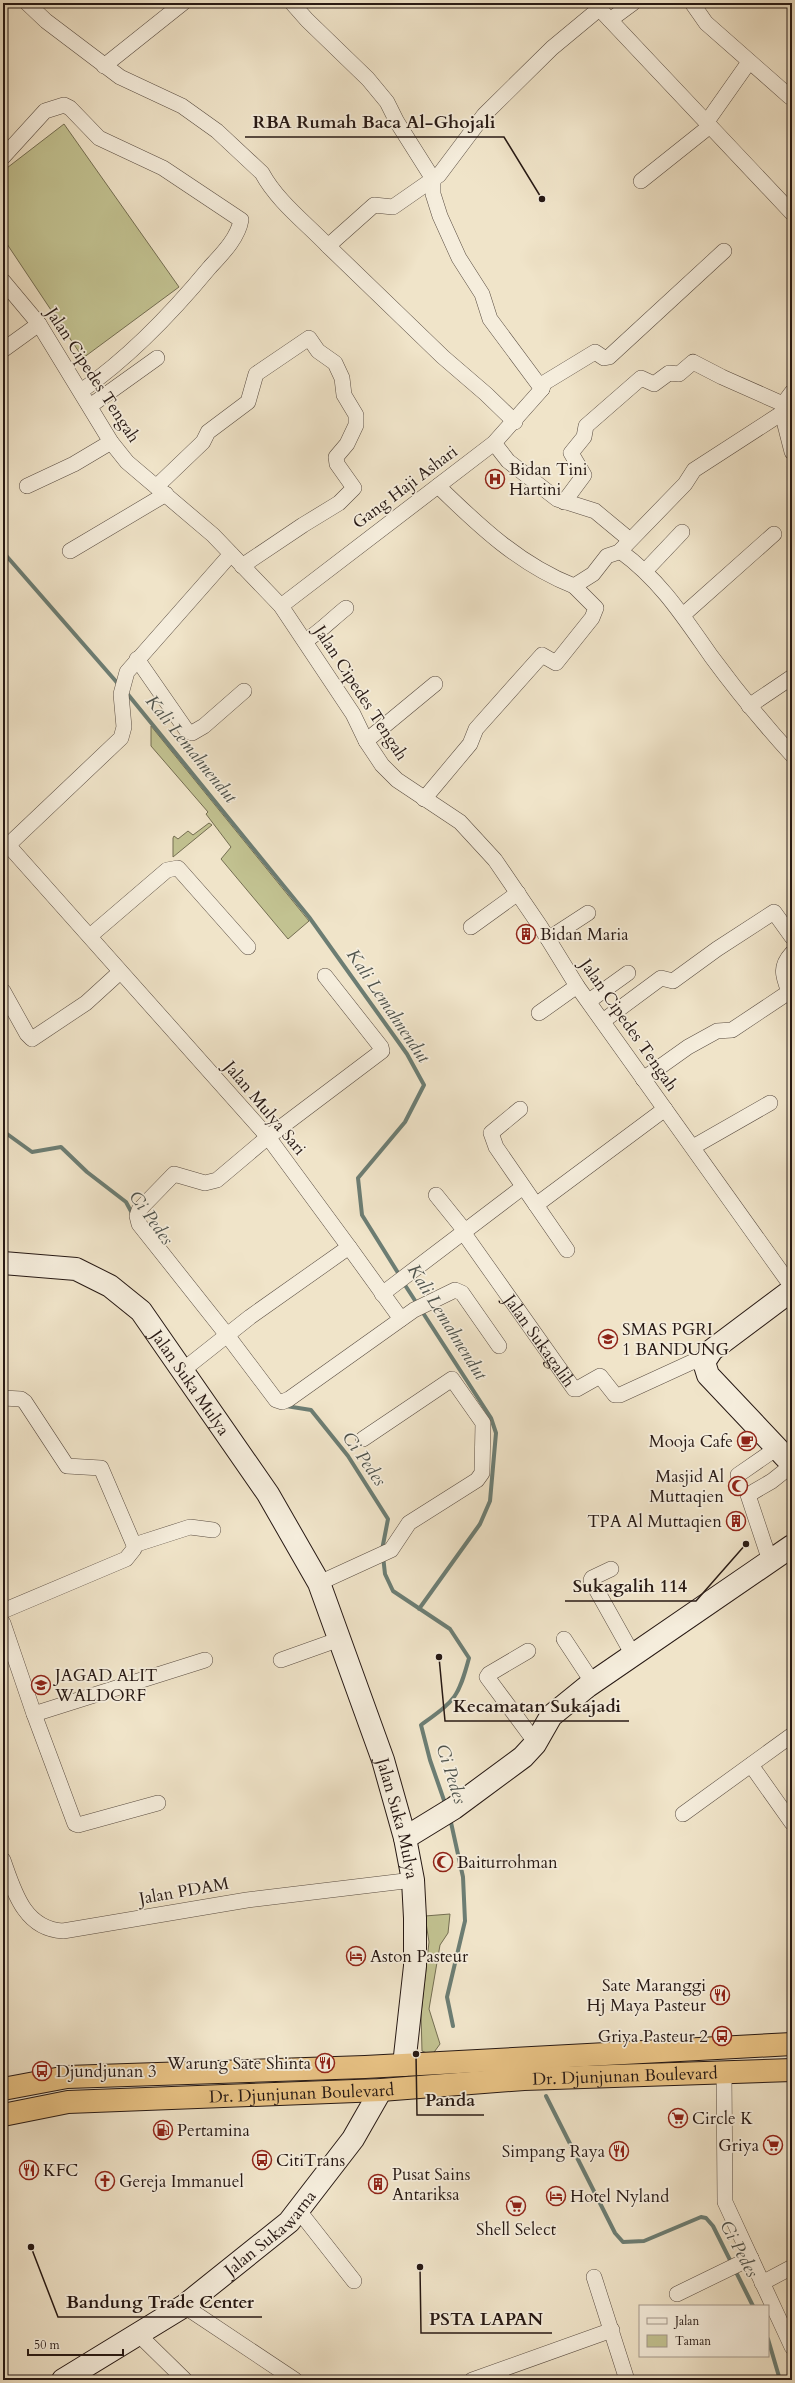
<svg xmlns="http://www.w3.org/2000/svg" width="795" height="2383" font-family="Cardo,serif">
<style>
.green{fill:#c2c291;stroke:#746e52}
.lines{fill:none;stroke-linecap:round;stroke-linejoin:round}
.stream{stroke:#6c7d73;stroke-width:4}
.street-casing{stroke:#594c41;stroke-width:16}
.secondary-casing{stroke:#271914;stroke-width:24}
.highway-casing{stroke:#271914;stroke-width:24}
.street{stroke:#f5eddc;stroke-width:15}
.secondary{stroke:#f5eddc;stroke-width:22}
.highway{stroke:#e8c284;stroke-width:22}
.labels{text-anchor:middle;dominant-baseline:central;stroke-width:3.5;stroke-linejoin:round;paint-order:stroke}
.street-label{font-size:17px;fill:#271914;stroke:#f5eddc}
.poi-label{font-size:17px;fill:#271914;stroke:#f5eddc;text-anchor:start}
.water-label{font-size:18px;font-style:italic;fill:#4f534c;stroke:#f5eddc}
.leader{fill:none;stroke:#271914;stroke-width:1.5}
.callout-dot{fill:#271914;stroke:#f5eddc;stroke-width:1.5}
.callout-label{font-size:18px;text-anchor:middle;font-weight:bold;fill:#271914;stroke:#f5eddc;stroke-width:3.5;stroke-linejoin:round;paint-order:stroke}
</style>
<rect width="100%" height="100%" fill="#f0e4c9"/>
<filter id="stains"><feTurbulence type="fractalNoise" baseFrequency=".005" numOctaves="4"/><feColorMatrix values="0 0 0 0 .2 0 0 0 0 .09 0 0 0 0 .02 0 0 0 .5 -.17"/></filter>
<radialGradient id="worn" r=".72"><stop offset=".6" stop-color="#630" stop-opacity="0"/><stop offset="1" stop-color="#630" stop-opacity=".3"/></radialGradient>
<path class="green" d="M64 124 179 287 83 358 3 238V171Z
M151 726 309 921 288 939 221 859 231 847 206 814 208 812 151 746Z
M209 823 212 825 173 857V838L174 836 178 839 188 831 193 835Z
M450 1914 448 1933 440 1945 429 2009 440 2044 432 2055 422 2051 421 2013 429 1942 425 1916Z"/>
<g class="lines">
<path class="stream" d="M3 552 120 686
M126 692 309 917 407 1054 424 1085 405 1122 358 1178 362 1215 400 1276
M3 1131 32 1152 61 1147 87 1172 126 1202 133 1215
M403 1282 491 1418 496 1433 490 1501 480 1524 419 1609
M286 1406 311 1410 348 1456 388 1519 382 1550
M383 1556 385 1574 393 1591 450 1629 469 1658C458 1699 455 1700 421 1725L430 1760 446 1806
M450 1818 463 1877 465 1921 447 1997 453 2026
M546 2096 615 2233 623 2242 644 2241 701 2217 706 2218 713 2226 753 2306
M768 2339 780 2380"/>
<defs>
<g id="street">
<path d="M27 3 46 21 120 77 182 106 217 131 262 173C277 201 306 223 328 246"/>
<path d="M292 3 307 20 368 79 387 102 397 122 433 179V194L440 216 459 258 482 294 490 319 542 389"/>
<path d="M594 3 792 213"/>
<path d="M692 3 706 23 790 97 792 96"/>
<path d="M610 20 633 3"/>
<path d="M104 66 183 3"/>
<path d="M706 123 749 62"/>
<path d="M3 157 45 111 64 105 70 108 99 138 163 168 241 220C238 238 222 254 210 267 172 313 130 357 81 391"/>
<path d="M641 181 710 126"/>
<path d="M3 281 39 324 111 442 127 462 213 535 281 606 353 714 366 741 382 765 397 780 460 822 495 860 540 926 577 986 792 1287"/>
<path d="M3 350 39 324"/>
<path d="M90 406 157 358"/>
<path d="M782 413 792 452"/>
<path d="M515 422 486 394 443 357 328 246 374 205 393 207 439 175 484 115 552 48 599 9"/>
<path d="M494 443 508 461 557 499 595 511 630 540"/>
<path d="M27 486 74 464 111 442"/>
<path d="M157 486 203 442 208 432 248 402 256 374 309 338 318 351 335 363 342 378 344 395 356 415V425L347 444 336 457 337 464 354 488 339 503 303 525 242 566"/>
<path d="M438 486C479 526 520 565 574 586L593 574 607 556 619 552 685 484 694 470 782 413 783 404 792 392"/>
<path d="M564 502 584 475 571 453 584 437 586 426 641 378 654 384 669 373 679 374 693 362 722 377 783 404"/>
<path d="M70 551 166 494"/>
<path d="M620 551C660 580 683 616 711 656 736 690 763 723 792 755"/>
<path d="M646 570 682 532"/>
<path d="M281 606 494 443 542 389 544 383 595 352 604 358 609 357 724 251"/>
<path d="M683 615 774 534"/>
<path d="M305 641C320 632 332 619 346 608"/>
<path d="M137 659 187 731 192 733 204 726 244 691"/>
<path d="M749 706 792 677"/>
<path d="M366 741 435 684"/>
<path d="M424 799 470 744 476 729 542 655 556 663 592 618 596 608 574 586"/>
<path d="M8 845 268 1137 349 1247 250 1317 183 1370"/>
<path d="M3 850 121 738 124 727 121 694 127 672 231 554"/>
<path d="M471 927 518 893"/>
<path d="M90 936 167 870 178 868 248 947"/>
<path d="M548 939 588 913"/>
<path d="M325 976 381 1047 382 1051 268 1137 217 1180 205 1183 174 1174 139 1210 137 1216 139 1224 227 1335 276 1400 282 1402 289 1399 414 1310 455 1290 462 1293 499 1346"/>
<path d="M3 991 27 1034 32 1039 86 1003 120 972"/>
<path d="M589 1001 628 973"/>
<path d="M539 1013 577 986"/>
<path d="M603 1021 661 978 673 981 717 949 774 912 792 937"/>
<path d="M643 1079 688 1047 717 1031 732 1030 789 992C783 976 779 967 792 953"/>
<path d="M520 1109 491 1133 496 1147 567 1250"/>
<path d="M693 1147 770 1103"/>
<path d="M436 1195 465 1231"/>
<path d="M536 1205 665 1109"/>
<path id="s1" d="M463 1232 574 1389H577L600 1376 615 1395H620L692 1362H704"/>
<path d="M349 1247 401 1319"/>
<path d="M382 1294 523 1187"/>
<path d="M3 1398 21 1399 25 1402 67 1466 101 1468 134 1545V1549L126 1559 3 1611"/>
<path d="M738 1475 777 1448"/>
<path d="M134 1545 190 1527 213 1530"/>
<path d="M770 1561 748 1495 772 1481 792 1465"/>
<path d="M611 1569 592 1578 591 1580 633 1655"/>
<path d="M319 1583 391 1550 409 1523 477 1480 482 1473 483 1423 452 1379 363 1439"/>
<path d="M3 1623 34 1714 75 1824 78 1825 158 1803"/>
<path d="M564 1639 593 1683"/>
<path d="M528 1651 489 1674 487 1677 536 1743"/>
<path d="M281 1660 340 1639"/>
<path d="M34 1714 205 1660"/>
<path d="M751 1765 792 1823"/>
<path d="M683 1814 792 1735"/>
<path d="M3 1860C14 1891 24 1929 63 1931L247 1900 413 1880"/>
<path d="M724 2072 725 2202 792 2347"/>
<path d="M299 2211 354 2281"/>
<path d="M594 2277 627 2380"/>
<path d="M762 2283 792 2267"/>
<path d="M677 2294 751 2258"/>
<path d="M184 2306 295 2380"/>
<path d="M139 2335 185 2380"/>
<path d="M472 2380 612 2330"/>
</g>
<g id="secondary">
<path id="s2" d="M3 1263 76 1269 110 1286 141 1311 268 1494 319 1583 383 1760 405 1838 413 1880 415 1918V1966L404 2065"/>
<path d="M792 1290 712 1350 704 1362 708 1375 792 1464"/>
<path d="M405 1838 454 1808 523 1757 535 1744 551 1716 588 1686 792 1546"/>
<path id="s3" d="M63 2380 184 2306 289 2222 353 2139 381 2090"/>
</g>
<g id="highway">
<path d="M3 2089 67 2077 365 2067 792 2044"/>
<path id="s4" d="M3 2115 68 2102 381 2090 524 2079 792 2070"/>
</g>
</defs>
<use href="#street" class="street-casing"/>
<use href="#secondary" class="secondary-casing"/>
<use href="#highway" class="highway-casing"/>
<use href="#street" class="street"/>
<use href="#secondary" class="secondary"/>
<use href="#highway" class="highway"/>
</g>
<defs>
<symbol id="hospital-ring" viewBox="-11 -11 22 22"><circle r="9.5" fill="#f5eddc" stroke="#8f2418" stroke-width="1.5"/><path d="M-5-5h3v3.5h4V-5h3V5h-3V1.5h-4V5h-3Z" fill="#8f2418"/></symbol>
<symbol id="building-ring" viewBox="-11 -11 22 22"><circle r="9.5" fill="#f5eddc" stroke="#8f2418" stroke-width="1.5"/><path d="M-4-6H4V6H1V3H-1V6H-4ZM-2.5-4.3h1.7v1.8h-1.7ZM.8-4.3h1.7v1.8H.8ZM-2.5-1h1.7V.8h-1.7ZM.8-1h1.7V.8H.8Z" fill="#8f2418"/></symbol>
<symbol id="school-ring" viewBox="-11 -11 22 22"><circle r="9.5" fill="#f5eddc" stroke="#8f2418" stroke-width="1.5"/><path d="M0-5L7-2L0 1L-7-2ZM-4 1L0 2.5L4 1V4Q0 6-4 4Z" fill="#8f2418"/></symbol>
<symbol id="cafe-ring" viewBox="-11 -11 22 22"><circle r="9.5" fill="#f5eddc" stroke="#8f2418" stroke-width="1.5"/><path d="M-5.5-4.5H6V0H3Q3 3.5 0 3.5H-2.5Q-5.5 3.5-5.5 0ZM3-3.2v2h1.7v-2ZM-6 4.5H4V6H-6Z" fill="#8f2418"/></symbol>
<symbol id="mosque-ring" viewBox="-11 -11 22 22"><circle r="9.5" fill="#f5eddc" stroke="#8f2418" stroke-width="1.5"/><path d="M3.5-4.9A6 6 0 1 0 3.5 4.9A5 5 0 1 1 3.5-4.9Z" fill="#8f2418"/></symbol>
<symbol id="hotel-ring" viewBox="-11 -11 22 22"><circle r="9.5" fill="#f5eddc" stroke="#8f2418" stroke-width="1.5"/><path d="M-6-4.5h1.5V1H6V5H4.5V3h-9V5H-6ZM-4 0a1.8 1.8 0 1 1 3.6 0ZM.5 0V-2.5h3Q6-2.5 6 0Z" fill="#8f2418"/></symbol>
<symbol id="restaurant-ring" viewBox="-11 -11 22 22"><circle r="9.5" fill="#f5eddc" stroke="#8f2418" stroke-width="1.5"/><path d="M-5-6h1v4h1v-4h1v4h1v-4h1v5L-1.5 .5V6h-2V.5L-5-1ZM5-6V6H3V1.5H1.5Q1.5-4 5-6Z" fill="#8f2418"/></symbol>
<symbol id="bus-ring" viewBox="-11 -11 22 22"><circle r="9.5" fill="#f5eddc" stroke="#8f2418" stroke-width="1.5"/><path d="M-5-6H5V4H4V6H2V4H-2V6H-4V4H-5ZM-3.5-4V0h7V-4ZM-3.5 1.2v1.5H-2V1.2ZM2 1.2v1.5H3.5V1.2Z" fill="#8f2418"/></symbol>
<symbol id="supermarket-ring" viewBox="-11 -11 22 22"><circle r="9.5" fill="#f5eddc" stroke="#8f2418" stroke-width="1.5"/><path d="M-6-5.5h2.5l.6 2H6L4.5 2H-2.5L-4.4-4H-6ZM-1.5 3.2a1.3 1.3 0 1 0 .1 0ZM3 3.2a1.3 1.3 0 1 0 .1 0Z" fill="#8f2418"/></symbol>
<symbol id="fuel-ring" viewBox="-11 -11 22 22"><circle r="9.5" fill="#f5eddc" stroke="#8f2418" stroke-width="1.5"/><path d="M-5.5-6h7V0h2V4h1.3V-2.5L3-4.5l.8-.8L6-3V5H2.5V1h-1V6h-7ZM-4.2-4.7v3.2H.2V-4.7Z" fill="#8f2418"/></symbol>
<symbol id="church-ring" viewBox="-11 -11 22 22"><circle r="9.5" fill="#f5eddc" stroke="#8f2418" stroke-width="1.5"/><path d="M-1.2-6h2.4v3.5h3.3v2.4h-3.3V6h-2.4V-.1h-3.3v-2.4h3.3Z" fill="#8f2418"/></symbol>
</defs>
<g fill-rule="evenodd">
<use href="#hospital-ring" x="484" y="468" width="22" height="22"/>
<use href="#building-ring" x="515" y="923" width="22" height="22"/>
<use href="#school-ring" x="597" y="1328" width="22" height="22"/>
<use href="#cafe-ring" x="736" y="1430" width="22" height="22"/>
<use href="#mosque-ring" x="727" y="1475" width="22" height="22"/>
<use href="#building-ring" x="725" y="1510" width="22" height="22"/>
<use href="#school-ring" x="30" y="1674" width="22" height="22"/>
<use href="#mosque-ring" x="432" y="1851" width="22" height="22"/>
<use href="#hotel-ring" x="345" y="1945" width="22" height="22"/>
<use href="#restaurant-ring" x="709" y="1984" width="22" height="22"/>
<use href="#bus-ring" x="711" y="2025" width="22" height="22"/>
<use href="#restaurant-ring" x="314" y="2052" width="22" height="22"/>
<use href="#bus-ring" x="31" y="2060" width="22" height="22"/>
<use href="#supermarket-ring" x="667" y="2107" width="22" height="22"/>
<use href="#fuel-ring" x="152" y="2119" width="22" height="22"/>
<use href="#supermarket-ring" x="762" y="2134" width="22" height="22"/>
<use href="#restaurant-ring" x="608" y="2140" width="22" height="22"/>
<use href="#bus-ring" x="251" y="2149" width="22" height="22"/>
<use href="#restaurant-ring" x="18" y="2159" width="22" height="22"/>
<use href="#church-ring" x="94" y="2170" width="22" height="22"/>
<use href="#building-ring" x="367" y="2173" width="22" height="22"/>
<use href="#hotel-ring" x="545" y="2185" width="22" height="22"/>
<use href="#supermarket-ring" x="505" y="2195" width="22" height="22"/>
</g>
<g class="labels">
<g class="street-label">
<text transform="translate(93 375) rotate(57)">Jalan Cipedes Tengah</text>
<text transform="translate(405 487) rotate(-37)">Gang Haji Ashari</text>
<text transform="translate(361 693) rotate(57)">Jalan Cipedes Tengah</text>
<text transform="translate(629 1025) rotate(55)">Jalan Cipedes Tengah</text>
<text transform="translate(265 1108) rotate(50)">Jalan Mulya Sari</text>
<text stroke="none"><textPath href="#s1" startOffset="133">Jalan Sukagalih</textPath></text>
<text stroke="none"><textPath href="#s2" startOffset="238">Jalan Suka Mulya</textPath></text>
<text stroke="none"><textPath href="#s2" startOffset="725">Jalan Suka Mulya</textPath></text>
<text transform="translate(184 1891) rotate(-10)">Jalan PDAM</text>
<text stroke="none"><textPath href="#s4" startOffset="624">Dr. Djunjunan Boulevard</textPath></text>
<text stroke="none"><textPath href="#s4" startOffset="300">Dr. Djunjunan Boulevard</textPath></text>
<text stroke="none"><textPath href="#s3" startOffset="255">Jalan Sukawarna</textPath></text>
</g>
<g class="poi-label">
<text x="509" y="469">Bidan Tini<tspan x="509" dy="20">Hartini</tspan></text>
<text x="540" y="934">Bidan Maria</text>
<text x="622" y="1329">SMAS PGRI<tspan x="622" dy="20">1 BANDUNG</tspan></text>
<text x="733" y="1441" text-anchor="end">Mooja Cafe</text>
<text x="724" y="1476" text-anchor="end">Masjid Al<tspan x="724" dy="20">Muttaqien</tspan></text>
<text x="722" y="1521" text-anchor="end">TPA Al Muttaqien</text>
<text x="55" y="1675">JAGAD ALIT<tspan x="55" dy="20">WALDORF</tspan></text>
<text x="457" y="1862">Baiturrohman</text>
<text x="370" y="1956">Aston Pasteur</text>
<text x="706" y="1985" text-anchor="end">Sate Maranggi<tspan x="706" dy="20">Hj Maya Pasteur</tspan></text>
<text x="708" y="2036" text-anchor="end">Griya Pasteur 2</text>
<text x="311" y="2063" text-anchor="end">Warung Sate Shinta</text>
<text x="56" y="2071">Djundjunan 3</text>
<text x="692" y="2118">Circle K</text>
<text x="177" y="2130">Pertamina</text>
<text x="759" y="2145" text-anchor="end">Griya</text>
<text x="605" y="2151" text-anchor="end">Simpang Raya</text>
<text x="276" y="2160">CitiTrans</text>
<text x="43" y="2170">KFC</text>
<text x="392" y="2174">Pusat Sains<tspan x="392" dy="20">Antariksa</tspan></text>
<text x="119" y="2181">Gereja Immanuel</text>
<text x="570" y="2196">Hotel Nyland</text>
<text x="516" y="2229" text-anchor="middle">Shell Select</text>
</g>
<g class="water-label">
<text transform="translate(191 749) rotate(51)">Kali Lemahnendut</text>
<text transform="translate(388 1006) rotate(56)">Kali Lemahnendut</text>
<text transform="translate(151 1218) rotate(54)">Ci Pedes</text>
<text transform="translate(447 1322) rotate(58)">Kali Lemahnendut</text>
<text transform="translate(364 1459) rotate(55)">Ci Pedes</text>
<text transform="translate(451 1774) rotate(72)">Ci Pedes</text>
<text transform="translate(739 2249) rotate(62)">Ci Pedes</text>
</g>
</g>
<path class="leader" d="M542 199L504 137H245M746 1544L696 1601H565M439 1657L445 1721H629M416 2054L417 2115H484M31 2247L58 2317H262M420 2267L421 2333H552"/>
<g class="callout-dot">
<circle cx="542" cy="199" r="4"/>
<circle cx="746" cy="1544" r="4"/>
<circle cx="439" cy="1657" r="4"/>
<circle cx="416" cy="2054" r="4"/>
<circle cx="31" cy="2247" r="4"/>
<circle cx="420" cy="2267" r="4"/>
</g>
<g class="callout-label">
<text x="374" y="128">RBA Rumah Baca Al-Ghojali</text>
<text x="630" y="1592">Sukagalih 114</text>
<text x="537" y="1712">Kecamatan Sukajadi</text>
<text x="450" y="2106">Panda</text>
<text x="160" y="2308">Bandung Trade Center</text>
<text x="486" y="2325">PSTA LAPAN</text>
</g>
<rect width="795" height="2383" fill="none" stroke="#f0e4c9" stroke-width="16"/>
<rect x="4" y="4" width="787" height="2375" fill="none" stroke="#271914" stroke-width="2"/>
<rect x="8" y="8" width="779" height="2367" fill="none" stroke="#271914"/>
<rect x="639" y="2305" width="130" height="52" fill="#f5eddc" stroke="#a3988c"/>
<rect x="647" y="2318" width="20" height="6" fill="#f5eddc" stroke="#a3988c"/>
<text x="675" y="2325" font-size="12" fill="#271914">Jalan</text>
<rect x="647" y="2335" width="20" height="12" fill="#c2c291" stroke="#a3988c"/>
<text x="675" y="2345" font-size="12" fill="#271914">Taman</text>
<path d="M28 2349v6h95v-6" fill="none" stroke="#271914" stroke-width="2"/>
<text x="34" y="2349" font-size="12" fill="#271914" stroke="#f5eddc" stroke-width="3" paint-order="stroke">50 m</text>
<rect width="100%" height="100%" filter="url(#stains)"/>
<rect width="100%" height="100%" fill="url(#worn)"/>
</svg>
